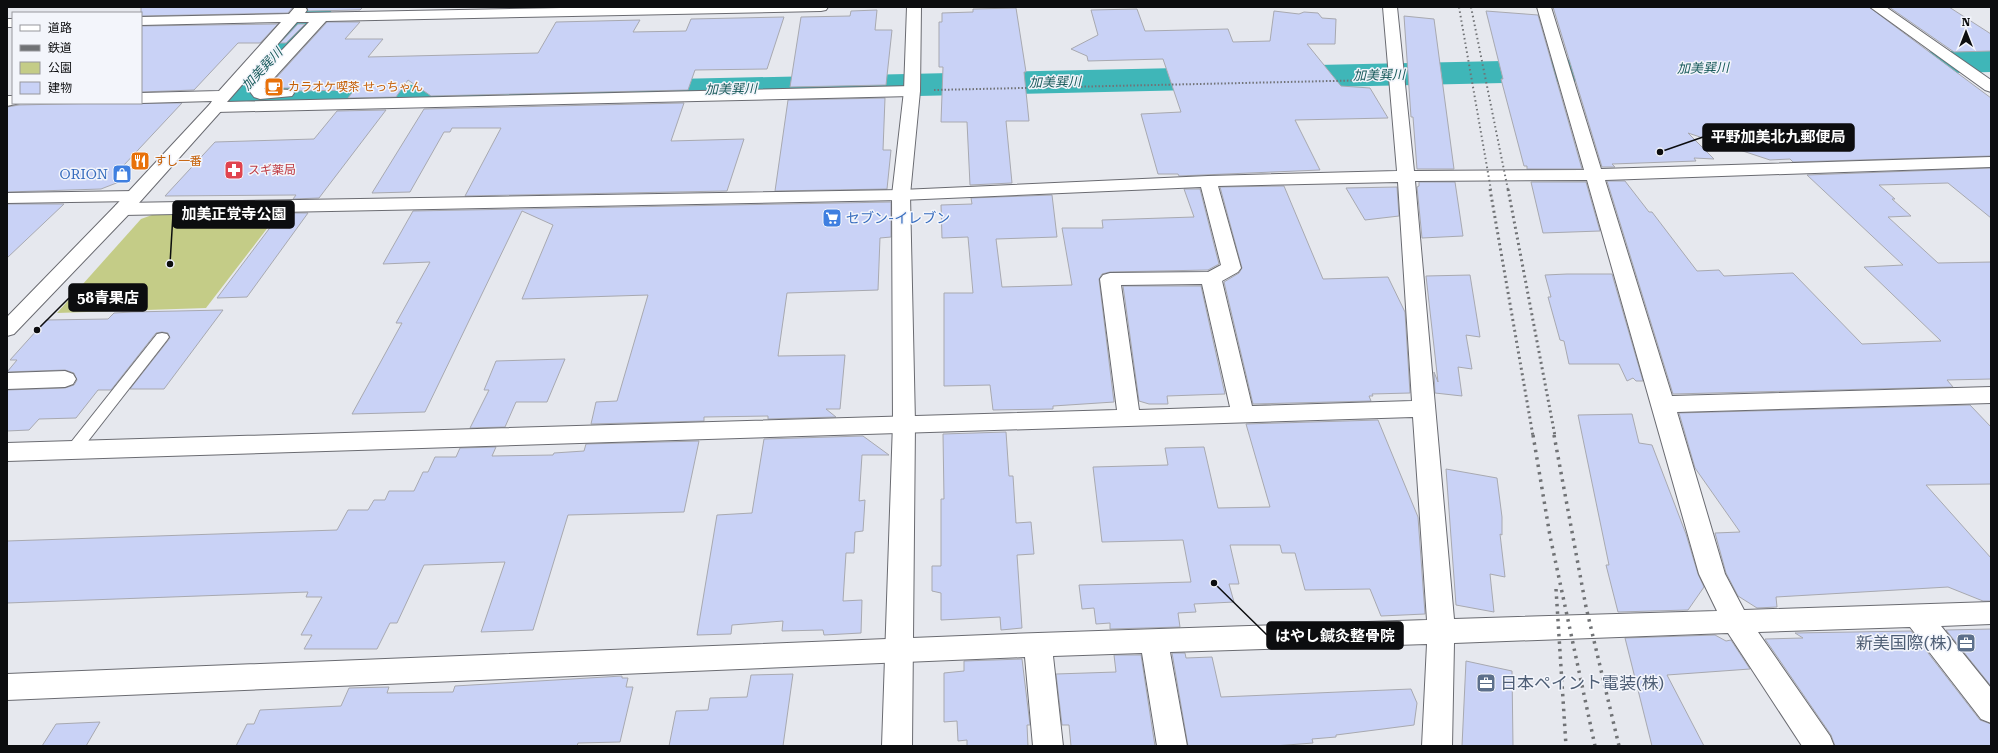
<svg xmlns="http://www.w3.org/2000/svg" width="1998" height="753" font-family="'Roboto Serif','Noto Sans JP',serif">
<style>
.green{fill:#c4cc87}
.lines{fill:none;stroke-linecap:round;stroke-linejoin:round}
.river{fill:#3fb6b8;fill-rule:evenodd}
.building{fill:#c9d2f6;stroke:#a8a9b0}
.service-casing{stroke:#6a6b71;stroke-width:2}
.minor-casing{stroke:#6a6b71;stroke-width:2}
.tertiary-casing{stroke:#6a6b71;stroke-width:2}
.path{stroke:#717377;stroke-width:2;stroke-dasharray:1.5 2;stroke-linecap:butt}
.service{fill:#fff;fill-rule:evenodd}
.minor{fill:#fff;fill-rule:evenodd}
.tertiary{fill:#fff;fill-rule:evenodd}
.rail-far2{stroke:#707275;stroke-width:2;stroke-dasharray:1.5 3;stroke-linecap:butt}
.rail-far1{stroke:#707275;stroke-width:3;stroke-dasharray:2 3.5;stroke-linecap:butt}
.rail{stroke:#707275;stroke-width:3.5;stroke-dasharray:2.5 5;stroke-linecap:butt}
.labels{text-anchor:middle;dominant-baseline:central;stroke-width:3;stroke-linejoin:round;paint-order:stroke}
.far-food-label{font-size:12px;fill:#c56008;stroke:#f3f5fb;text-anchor:start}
.far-health-label{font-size:12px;fill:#be3a42;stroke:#f3f5fb;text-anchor:start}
.far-water-label{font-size:13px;font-style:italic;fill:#185a5b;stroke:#f3f5fb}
.shop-label{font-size:14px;fill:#366cbe;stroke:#f3f5fb;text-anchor:end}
.near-service-label{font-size:17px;fill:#4e5e75;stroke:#f3f5fb;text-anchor:end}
.leader{fill:none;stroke:#0c0d0f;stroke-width:1.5}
.callout-dot{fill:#0c0d0f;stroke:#f3f5fb;stroke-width:1.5}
.callout{fill:#0c0d0f;stroke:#0c0d0f;stroke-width:1.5}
.callout-label{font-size:15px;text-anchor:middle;font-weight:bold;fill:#fff}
</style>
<rect width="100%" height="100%" fill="#e6e8ee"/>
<path class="green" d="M279 213 206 308 57 313 141 219 152 215Z"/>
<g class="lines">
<path class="river" d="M301 7H335L263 88 1642 58 1655 61 1660 69 1655 77 1642 80 247 111 234 108 221 93Z
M1991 50V72L1874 75 1861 72 1856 64 1861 56 1874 53Z"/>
</g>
<path class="building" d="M141 7H293L288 13 141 16Z
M307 7H363L360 10 308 11Z
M1553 7H1869L1991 98V156L1793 162 1790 159 1770 160 1688 133 1714 159 1694 158 1696 161 1612 164 1615 167H1602Z
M1889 7H1949L1991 34V51L1954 52Z
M1016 8 1026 72H1024L1029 121H1006L1012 183 970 185 967 122H941L943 67H939V22H942V13L973 12V9Z
M1137 9 1145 31 1228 29 1233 42 1270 41 1274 11 1299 14 1304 12 1318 13 1322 18 1336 19 1335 44H1307L1341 86 1370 88 1388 118 1295 120 1320 170 1179 176 1178 174H1158L1141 114 1181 112 1163 59 1088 61 1087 56 1071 49 1098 35 1091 10Z
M877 10 875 30H892L886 85 790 87 801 17 850 16 851 11Z
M1486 11 1538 15 1582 169H1527V166H1524L1501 79H1503Z
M1404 16 1434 19 1454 169H1417L1413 117H1411Z
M784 17 767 69 695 70 688 90 431 96 408 80 396 97 348 98 354 90 295 91 292 88H267L327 22H360L345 39H383L368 57 538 53 556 22 640 20 633 32 686 31 691 19Z
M278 24 260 43H238L194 90 141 92V26Z
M298 24H305L286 43H280Z
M885 98 883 150H891L887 189 775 191 788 100Z
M103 103H182L124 165 130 171 119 182 101 189 7 192V107L19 105Z
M684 103 671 141 744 139 727 191 465 196 501 128H452L450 132H444L410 192 372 193 424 109Z
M386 110 319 198 293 199 296 195 165 196 215 142 314 139 337 111Z
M1991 168V218L1948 183 1879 185 1895 199H1892L1911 216 1888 217 1938 263 1991 262V379L1947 380 1953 387 1673 394 1607 181H1625L1649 212H1652L1697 271 1719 270 1724 276 1793 273 1862 344 1941 341 1864 267 1903 265 1807 175Z
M1419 182H1455L1463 236 1422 238 1417 187 1419 186Z
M1531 182H1586L1600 231 1543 233Z
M1284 186 1323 279 1388 277 1405 312 1410 393 1372 394 1373 396H1369L1371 401 1253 404 1224 282 1239 273 1242 268 1220 187Z
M1397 187 1399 216 1365 220 1346 188Z
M1184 189H1200L1219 264 1208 270 1110 272 1102 274 1099 279 1114 402 1053 406V409L993 410 990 385 944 386V293H973L968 237 942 238 941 205 972 204 971 198 1052 195 1057 237 996 239 1002 287 1072 285 1062 228H1103L1102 220 1194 217Z
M891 202V237L880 238 878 290 787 293 778 356 845 355 840 409H826L836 417 768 419V416L704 417V421L591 424 596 402 617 401 648 295 522 299 553 225 522 211 425 412 352 414 402 323H396L430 262 383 264 413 211Z
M7 204H64L7 258Z
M281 213H308L247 297 217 298Z
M1567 274H1612L1643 381H1636L1633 378 1627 381 1619 364H1569L1564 341 1560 340 1548 297H1551L1545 275Z
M1470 275 1480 337 1466 335 1472 369 1458 367 1462 396 1435 393 1434 372 1438 382 1426 276Z
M1123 286H1201L1225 394 1167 396 1168 404H1149L1139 401Z
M223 310 164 389H130L170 338 168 333 162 332 156 333 111 390H98L76 418 39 419 29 430 7 431V390L65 388 74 385 77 380 74 373 65 370 7 372 17 360H10L46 320 108 319 114 313 132 312Z
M565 359 547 402H516L505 427 470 428 489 390H484L496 361Z
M1970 405 1991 427V484L1926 485 1991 558V601H1983L1948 587 1776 597 1777 607 1757 608 1738 596 1726 573 1715 533 1740 532 1695 468 1679 413Z
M1632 414 1639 443 1652 445 1686 534 1698 574 1704 587 1688 610 1618 612 1606 565H1609L1578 415Z
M1378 420 1418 517 1425 614 1381 616 1370 589 1305 590 1295 553H1282L1280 545H1230L1239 584H1229L1234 602 1194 604 1196 612 1178 613 1180 627 1110 629V623L1096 624 1094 608 1082 609 1079 585 1191 582 1183 540 1102 542 1093 467 1168 465 1165 448 1204 447 1218 508 1270 507 1246 424Z
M1006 432 1009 476H1013L1016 523 1031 522 1034 554 1017 555 1022 628 1001 630 1000 617 941 620V593L932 591V566H941V499H944L943 434Z
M863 436 889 455H862L859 501 865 500 863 531 855 532 854 553H846L843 601 862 600 861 633 824 635 823 630 782 631 783 621 732 625 731 634 697 635 717 515 752 513 764 439Z
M699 441 684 512 568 515 533 630 481 632 505 562 424 565 397 623H390L377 649H304L312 635H301L322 597H306L308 592 7 603V541L337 530 348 510H368L374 500H385L389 491H414L423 472H428L435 457H456L460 448 496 447 492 456 553 455 554 453 584 451 586 444Z
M1446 469 1497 478 1502 517V535L1500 534 1505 577 1490 574 1494 612 1456 605Z
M1991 629V686L1946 630Z
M1911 631 1980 720 1991 724V746H1835L1831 735 1765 639 1803 638 1795 633Z
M1715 635 1726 641 1731 640 1750 669 1667 675 1704 746H1652L1625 638Z
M1172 653H1185L1186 658 1212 657 1221 697 1411 689 1417 703 1414 725 1336 735V737L1312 739 1313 743 1274 746H1188Z
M1114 655H1141L1155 746H1071L1069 725H1062L1056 674 1116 672Z
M1022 659 1030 725H1027L1028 746H967V740L958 741 957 721 944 722V673L964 671V661Z
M1466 661 1512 671 1513 746H1462Z
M793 674 783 746H669L676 711 708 710 710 698 747 697 751 675Z
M622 676V678H628L626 687H633L620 742 578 743 577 746H236L247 724H254L260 710 341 706 349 688 389 687 387 693 453 692 455 686Z
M100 722 86 746H42L56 724Z"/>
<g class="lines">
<defs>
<path id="service" d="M162 333 167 334 169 337 167 340 78 454 73 455 68 454 65 450 68 446 157 334Z"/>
<path id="minor" d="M295 7H305L307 10 305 13 615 7H828L826 10 821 11 326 21 264 89 292 90 294 93 292 96 260 99 254 97 248 89 253 80 309 22H297L227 102 912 86 918 88 920 91 918 94 912 96 216 112 210 110 208 107 212 101 141 103V93L219 91 281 22 141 25V17L289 14Z
M1383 7H1397L1414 171 1584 170 1537 7H1551L1601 169 1991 157V167L1605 180 1672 396 1991 387V403L1677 412 1725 574 1744 610 1991 602V624L1941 626 1991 688V723L1981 719 1910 627 1758 632 1830 736 1834 746H1802L1728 633 1454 643 1452 746H1422L1427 644 1170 652 1187 746H1157L1142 653 1053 656 1063 746H1033L1025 657 7 700V674L1038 633 1427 620 1413 417 7 461V443L1117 410 1100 279 1103 275 1110 273 1208 272 1221 265 1201 187 901 200 123 215 116 213 114 209 116 205 123 203 901 190 1208 176 1397 171ZM1587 180 1699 574 1717 611 1454 619 1415 181ZM1398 182 1412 401 1252 406 1222 281 1238 272 1241 268 1218 186ZM1202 284 1230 407 1139 410 1121 285Z
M1870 7H1886L1991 80V92L1985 90Z
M7 19H13V27H7Z
M7 96H13V103H20L7 106Z
M135 191 141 192 144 196 141 200 135 201 7 203V193Z
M65 371 73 374 76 379 73 384 65 387 7 389V373Z"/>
<path id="tertiary" d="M907 7H921L920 91 910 195 915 423 912 746H882L893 423 892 195 904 91Z
M216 102 222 104 224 107 222 110 130 213 14 334 7 336V317L116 205 210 104Z"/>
</defs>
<use href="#service" class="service-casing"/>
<use href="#minor" class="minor-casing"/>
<use href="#tertiary" class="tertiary-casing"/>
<path class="path" d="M934 90 1375 80"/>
<use href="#service" class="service"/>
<use href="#minor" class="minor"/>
<use href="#tertiary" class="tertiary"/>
<path class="rail-far2" d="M1459 7 1491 190
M1471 7 1508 190"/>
<path class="rail-far1" d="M1490 189 1533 436
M1508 189 1555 436"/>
<path class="rail" d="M1533 435 1550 536 1595 746
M1554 435 1586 607 1619 746
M1556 589 1566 746"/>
</g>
<defs>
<symbol id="cafe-square" viewBox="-11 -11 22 22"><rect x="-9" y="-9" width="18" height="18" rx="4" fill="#e8710a" stroke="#f3f5fb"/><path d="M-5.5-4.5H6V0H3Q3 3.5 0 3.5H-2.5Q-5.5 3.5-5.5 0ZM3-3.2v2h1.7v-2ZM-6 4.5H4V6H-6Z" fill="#fff"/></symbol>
<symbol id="restaurant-square" viewBox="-11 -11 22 22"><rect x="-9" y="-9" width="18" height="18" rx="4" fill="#e8710a" stroke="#f3f5fb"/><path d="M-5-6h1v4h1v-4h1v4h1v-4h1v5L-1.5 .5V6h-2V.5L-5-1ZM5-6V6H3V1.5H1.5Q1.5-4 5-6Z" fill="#fff"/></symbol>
<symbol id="pharmacy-square" viewBox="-11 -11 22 22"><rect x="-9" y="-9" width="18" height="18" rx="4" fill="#e0444e" stroke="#f3f5fb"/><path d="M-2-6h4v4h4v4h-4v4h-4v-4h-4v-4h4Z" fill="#fff"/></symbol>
<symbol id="shop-square" viewBox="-11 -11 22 22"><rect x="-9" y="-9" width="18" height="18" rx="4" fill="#3f7fe0" stroke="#f3f5fb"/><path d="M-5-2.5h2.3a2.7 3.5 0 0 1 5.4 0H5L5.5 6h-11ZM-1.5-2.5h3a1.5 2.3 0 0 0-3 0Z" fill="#fff"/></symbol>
<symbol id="supermarket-square" viewBox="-11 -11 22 22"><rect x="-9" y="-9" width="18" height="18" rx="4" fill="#3f7fe0" stroke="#f3f5fb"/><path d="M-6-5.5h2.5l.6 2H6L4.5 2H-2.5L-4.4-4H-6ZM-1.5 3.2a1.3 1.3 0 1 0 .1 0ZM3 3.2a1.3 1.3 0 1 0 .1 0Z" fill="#fff"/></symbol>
<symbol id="office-square" viewBox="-11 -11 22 22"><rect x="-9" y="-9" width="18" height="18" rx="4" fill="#5c6f8a" stroke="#f3f5fb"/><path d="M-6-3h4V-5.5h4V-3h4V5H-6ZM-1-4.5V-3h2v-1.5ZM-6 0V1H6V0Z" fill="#fff"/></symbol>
</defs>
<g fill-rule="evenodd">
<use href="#cafe-square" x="263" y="76" width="22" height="22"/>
<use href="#restaurant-square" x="129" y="150" width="22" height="22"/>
<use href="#pharmacy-square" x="223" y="159" width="22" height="22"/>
<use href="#shop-square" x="111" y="163" width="22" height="22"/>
<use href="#supermarket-square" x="821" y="207" width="22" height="22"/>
<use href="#office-square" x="1955" y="632" width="22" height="22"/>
<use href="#office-square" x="1475" y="672" width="22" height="22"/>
</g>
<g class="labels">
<g class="far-food-label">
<text x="288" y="87">カラオケ喫茶 せっちゃん</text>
<text x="154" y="161">すし一番</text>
</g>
<g class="far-health-label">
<text x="248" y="170">スギ薬局</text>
</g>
<g class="far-water-label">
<text transform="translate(1703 68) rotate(-1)">加美巽川</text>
<text transform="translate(262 69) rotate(-47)">加美巽川</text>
<text transform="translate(1379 75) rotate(-1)">加美巽川</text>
<text transform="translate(1055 82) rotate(-1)">加美巽川</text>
<text transform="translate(731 89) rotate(-1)">加美巽川</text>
</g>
<g class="shop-label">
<text x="108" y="174">ORION</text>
<text x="846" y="218" text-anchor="start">セブン-イレブン</text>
</g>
<g class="near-service-label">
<text x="1952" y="643">新美国際(株)</text>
<text x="1500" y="683" text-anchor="start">日本ペイント電装(株)</text>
</g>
</g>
<path class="leader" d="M1660 152L1703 137M170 264L173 214M37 330L69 298M1214 583L1267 635"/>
<g class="callout-dot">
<circle cx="1660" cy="152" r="4"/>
<circle cx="170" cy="264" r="4"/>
<circle cx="37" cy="330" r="4"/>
<circle cx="1214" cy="583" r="4"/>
</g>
<g class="callout">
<rect x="1703" y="124" width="151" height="27" rx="4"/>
<rect x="173" y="201" width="121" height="27" rx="4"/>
<rect x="69" y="284" width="78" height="27" rx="4"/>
<rect x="1267" y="622" width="136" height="27" rx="4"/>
</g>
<g class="callout-label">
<text x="1778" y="142">平野加美北九郵便局</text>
<text x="234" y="219">加美正覚寺公園</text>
<text x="108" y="303">58青果店</text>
<text x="1335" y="641">はやし鍼灸整骨院</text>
</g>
<rect width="1998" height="753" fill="none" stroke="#0c0d0f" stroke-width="16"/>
<rect x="12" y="12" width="130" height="92" fill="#f3f5fb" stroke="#97989d"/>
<rect x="20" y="25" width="20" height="6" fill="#ffffff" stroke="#97989d"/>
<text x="48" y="32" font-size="12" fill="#0c0d0f">道路</text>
<rect x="20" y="45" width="20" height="6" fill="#707275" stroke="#97989d"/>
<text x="48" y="52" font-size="12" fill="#0c0d0f">鉄道</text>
<rect x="20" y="62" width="20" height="12" fill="#c4cc87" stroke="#97989d"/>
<text x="48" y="72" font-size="12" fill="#0c0d0f">公園</text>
<rect x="20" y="82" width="20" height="12" fill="#c9d2f6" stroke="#97989d"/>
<text x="48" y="92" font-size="12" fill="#0c0d0f">建物</text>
<g transform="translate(1966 32)" stroke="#f3f5fb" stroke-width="3" paint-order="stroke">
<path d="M0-3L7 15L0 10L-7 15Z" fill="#0c0d0f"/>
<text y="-6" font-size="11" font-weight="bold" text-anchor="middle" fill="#0c0d0f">N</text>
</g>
</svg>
